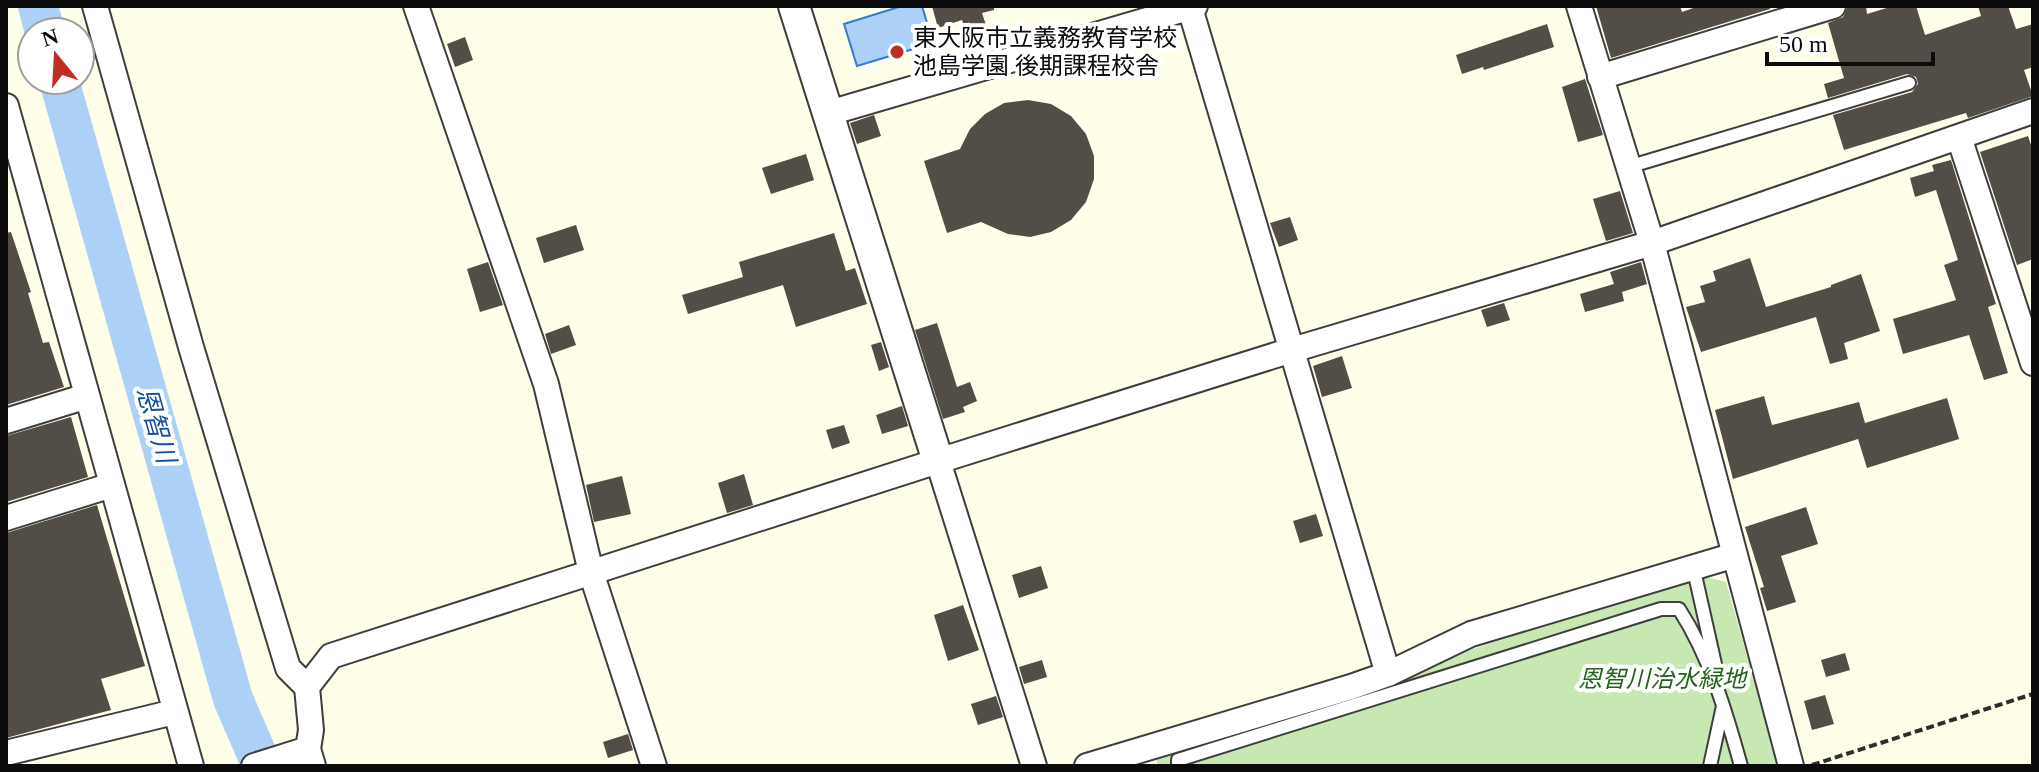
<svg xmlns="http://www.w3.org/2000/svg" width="2039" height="772" font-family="'Times New Roman','Noto Sans JP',serif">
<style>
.green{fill:#c7e8b3}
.water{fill:#add1f6;stroke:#337bce;stroke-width:2}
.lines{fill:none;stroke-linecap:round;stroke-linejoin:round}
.river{stroke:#add1f6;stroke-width:40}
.building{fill:#534d47}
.service-casing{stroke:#3e3e3e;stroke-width:16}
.minor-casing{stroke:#3e3e3e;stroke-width:28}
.tertiary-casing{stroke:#3e3e3e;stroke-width:34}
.path{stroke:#2d2d2d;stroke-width:4;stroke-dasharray:8 4;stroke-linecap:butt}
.service{stroke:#fff;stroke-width:12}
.minor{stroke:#fff;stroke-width:24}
.tertiary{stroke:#fff;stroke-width:30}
.poi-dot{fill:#bb3023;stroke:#fff;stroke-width:3}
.labels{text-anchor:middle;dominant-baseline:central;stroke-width:8;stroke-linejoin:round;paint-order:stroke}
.poi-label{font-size:24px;fill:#0b0b0b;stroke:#fff;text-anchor:start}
.park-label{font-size:24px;font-style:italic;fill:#21621c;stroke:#fff}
.water-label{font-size:26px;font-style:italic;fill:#144e9c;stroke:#fff}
</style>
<rect width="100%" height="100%" fill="#fffee8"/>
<path class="green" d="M1703 576 1726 582 1778 766H1158L1156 759 1380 689 1473 649Z"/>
<path class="water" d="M902 6H922L933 43 857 66 844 24Z"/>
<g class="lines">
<path class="river" d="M38 6 45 32
M59 80 233 699 262 766"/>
</g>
<path class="building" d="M932 6H994V10L982 13 987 28 995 25 1000 41 973 51 962 20 938 28Z
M1596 6H1680L1682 12 1699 6H1769L1770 9 1611 58Z
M1848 6H1866L1867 14 1893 6H1916L1925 35 1981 16 1978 6H2008L2016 29 2033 24V67L2024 70 2033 96 1968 118 1966 113 1844 150 1833 115 1912 92 1918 84 1916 77 1907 74 1828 98 1824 84 1844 78 1828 23 1843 17Z
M1547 24 1554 47 1484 70 1483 67 1462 74 1456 55Z
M465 37 473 60 455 67 447 44Z
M1585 79 1603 135 1578 142 1562 87Z
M1028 100 1051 104 1071 116 1086 134 1094 156V179L1086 202 1071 220 1051 232 1030 237 1008 234 981 222 947 233 924 161 960 149 970 129 985 114 1004 103Z
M874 115 881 136 857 144 850 123Z
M2028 136 2033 151V259L2017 265 1980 152Z
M806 154 814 180 771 194 762 168Z
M1951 160 1996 304 1988 307 2008 373 1984 380 1969 335 1903 354 1893 319 1956 300 1944 265 1958 260 1936 190 1915 197 1910 178 1934 171 1932 165Z
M1620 191 1633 233 1606 241 1593 199Z
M1290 217 1298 240 1279 247 1270 223Z
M576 225 584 250 544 263 536 238Z
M11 232 31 292 28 293 43 343 49 342 64 387 6 405V233Z
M834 233 846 271 855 268 867 304 796 327 783 285 688 314 682 295 743 277 739 262Z
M1750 258 1766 307 1831 287V285L1861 274 1880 331 1844 343 1848 359 1830 364 1816 317 1701 352 1686 307 1705 302 1700 286 1716 281 1713 271Z
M488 262 503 305 480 312 467 269Z
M1641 262 1647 284 1622 292 1624 301 1585 312 1580 294 1614 284 1610 272Z
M1504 303 1510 320 1487 327 1481 310Z
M937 323 957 387 970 382 977 401 963 407 965 412 943 419 915 330Z
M569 325 576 345 551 354 545 334Z
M881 342 889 367 879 371 871 345Z
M1342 356 1352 388 1322 397 1313 366Z
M1764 396 1772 425 1859 402 1865 423 1947 398 1959 439 1867 468 1858 439 1733 479 1715 410Z
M902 406 908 426 882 434 876 415Z
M71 417 88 477 6 502V436Z
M844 425 850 443 832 449 826 430Z
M744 474 753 505 727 513 718 483Z
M622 476 631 514 594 522 586 485Z
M97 505 145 666 101 679 111 710 6 738V533Z
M1806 507 1818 544 1781 556 1796 602 1767 611 1760 588 1764 587 1745 527Z
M1316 514 1323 536 1300 543 1293 521Z
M1041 566 1048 588 1019 598 1012 575Z
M963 605 979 650 948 661 934 615Z
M1845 653 1850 670 1826 677 1821 660Z
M1042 660 1047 677 1024 684 1019 667Z
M1825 695 1834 724 1812 730 1804 701Z
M996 696 1003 717 978 725 971 704Z
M628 734 633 750 608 758 603 742Z"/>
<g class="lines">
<defs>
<path id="service" d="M1628 167 1909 83
M1693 566 1717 673
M1178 766V760L1661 609H1679C1710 657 1726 712 1741 766
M1710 766 1723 706"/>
<path id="minor" d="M95 6 191 347 288 668 307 687 311 730 308 749 313 766
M416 6 546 384 591 572 654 766
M1579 6 1652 243 1791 766
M1190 8 1388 674
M1600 77 1833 6
M6 106 191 766
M829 113 1195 6
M1959 137 2033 363
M6 421 87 396
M938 461 1034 766
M6 518 112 485
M307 687 331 656 938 461 1292 350 1652 243 2033 111
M6 753 174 712
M254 766 308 749
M1087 766 1351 687 1388 674 1471 634 1735 555"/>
<path id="tertiary" d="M794 6 938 461"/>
</defs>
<use href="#service" class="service-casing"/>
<use href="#minor" class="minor-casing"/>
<use href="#tertiary" class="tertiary-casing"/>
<path class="path" d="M1812 765 2033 694"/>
<use href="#service" class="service"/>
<use href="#minor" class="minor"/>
<use href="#tertiary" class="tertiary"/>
</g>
<circle class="poi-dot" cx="897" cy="52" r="8"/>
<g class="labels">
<g class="poi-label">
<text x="913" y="38">東大阪市立義務教育学校<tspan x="913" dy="28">池島学園 後期課程校舎</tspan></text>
</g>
<g class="park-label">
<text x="1662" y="679">恩智川治水緑地</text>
</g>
<g class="water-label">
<text transform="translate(156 425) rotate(74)">恩智川</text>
</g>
</g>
<rect width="2039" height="772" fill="none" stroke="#0b0b0b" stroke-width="16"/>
<g transform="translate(56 56) rotate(342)"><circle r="38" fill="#ffffff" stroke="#9d9d9d" stroke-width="2"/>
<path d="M0-6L14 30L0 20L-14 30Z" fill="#bb3023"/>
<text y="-12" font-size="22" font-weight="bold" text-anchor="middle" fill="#0b0b0b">N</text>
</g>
<path d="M1767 52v12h166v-12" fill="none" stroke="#0b0b0b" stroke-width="4"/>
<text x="1779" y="52" font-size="24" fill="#0b0b0b" stroke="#ffffff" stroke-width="6" paint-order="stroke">50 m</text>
</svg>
